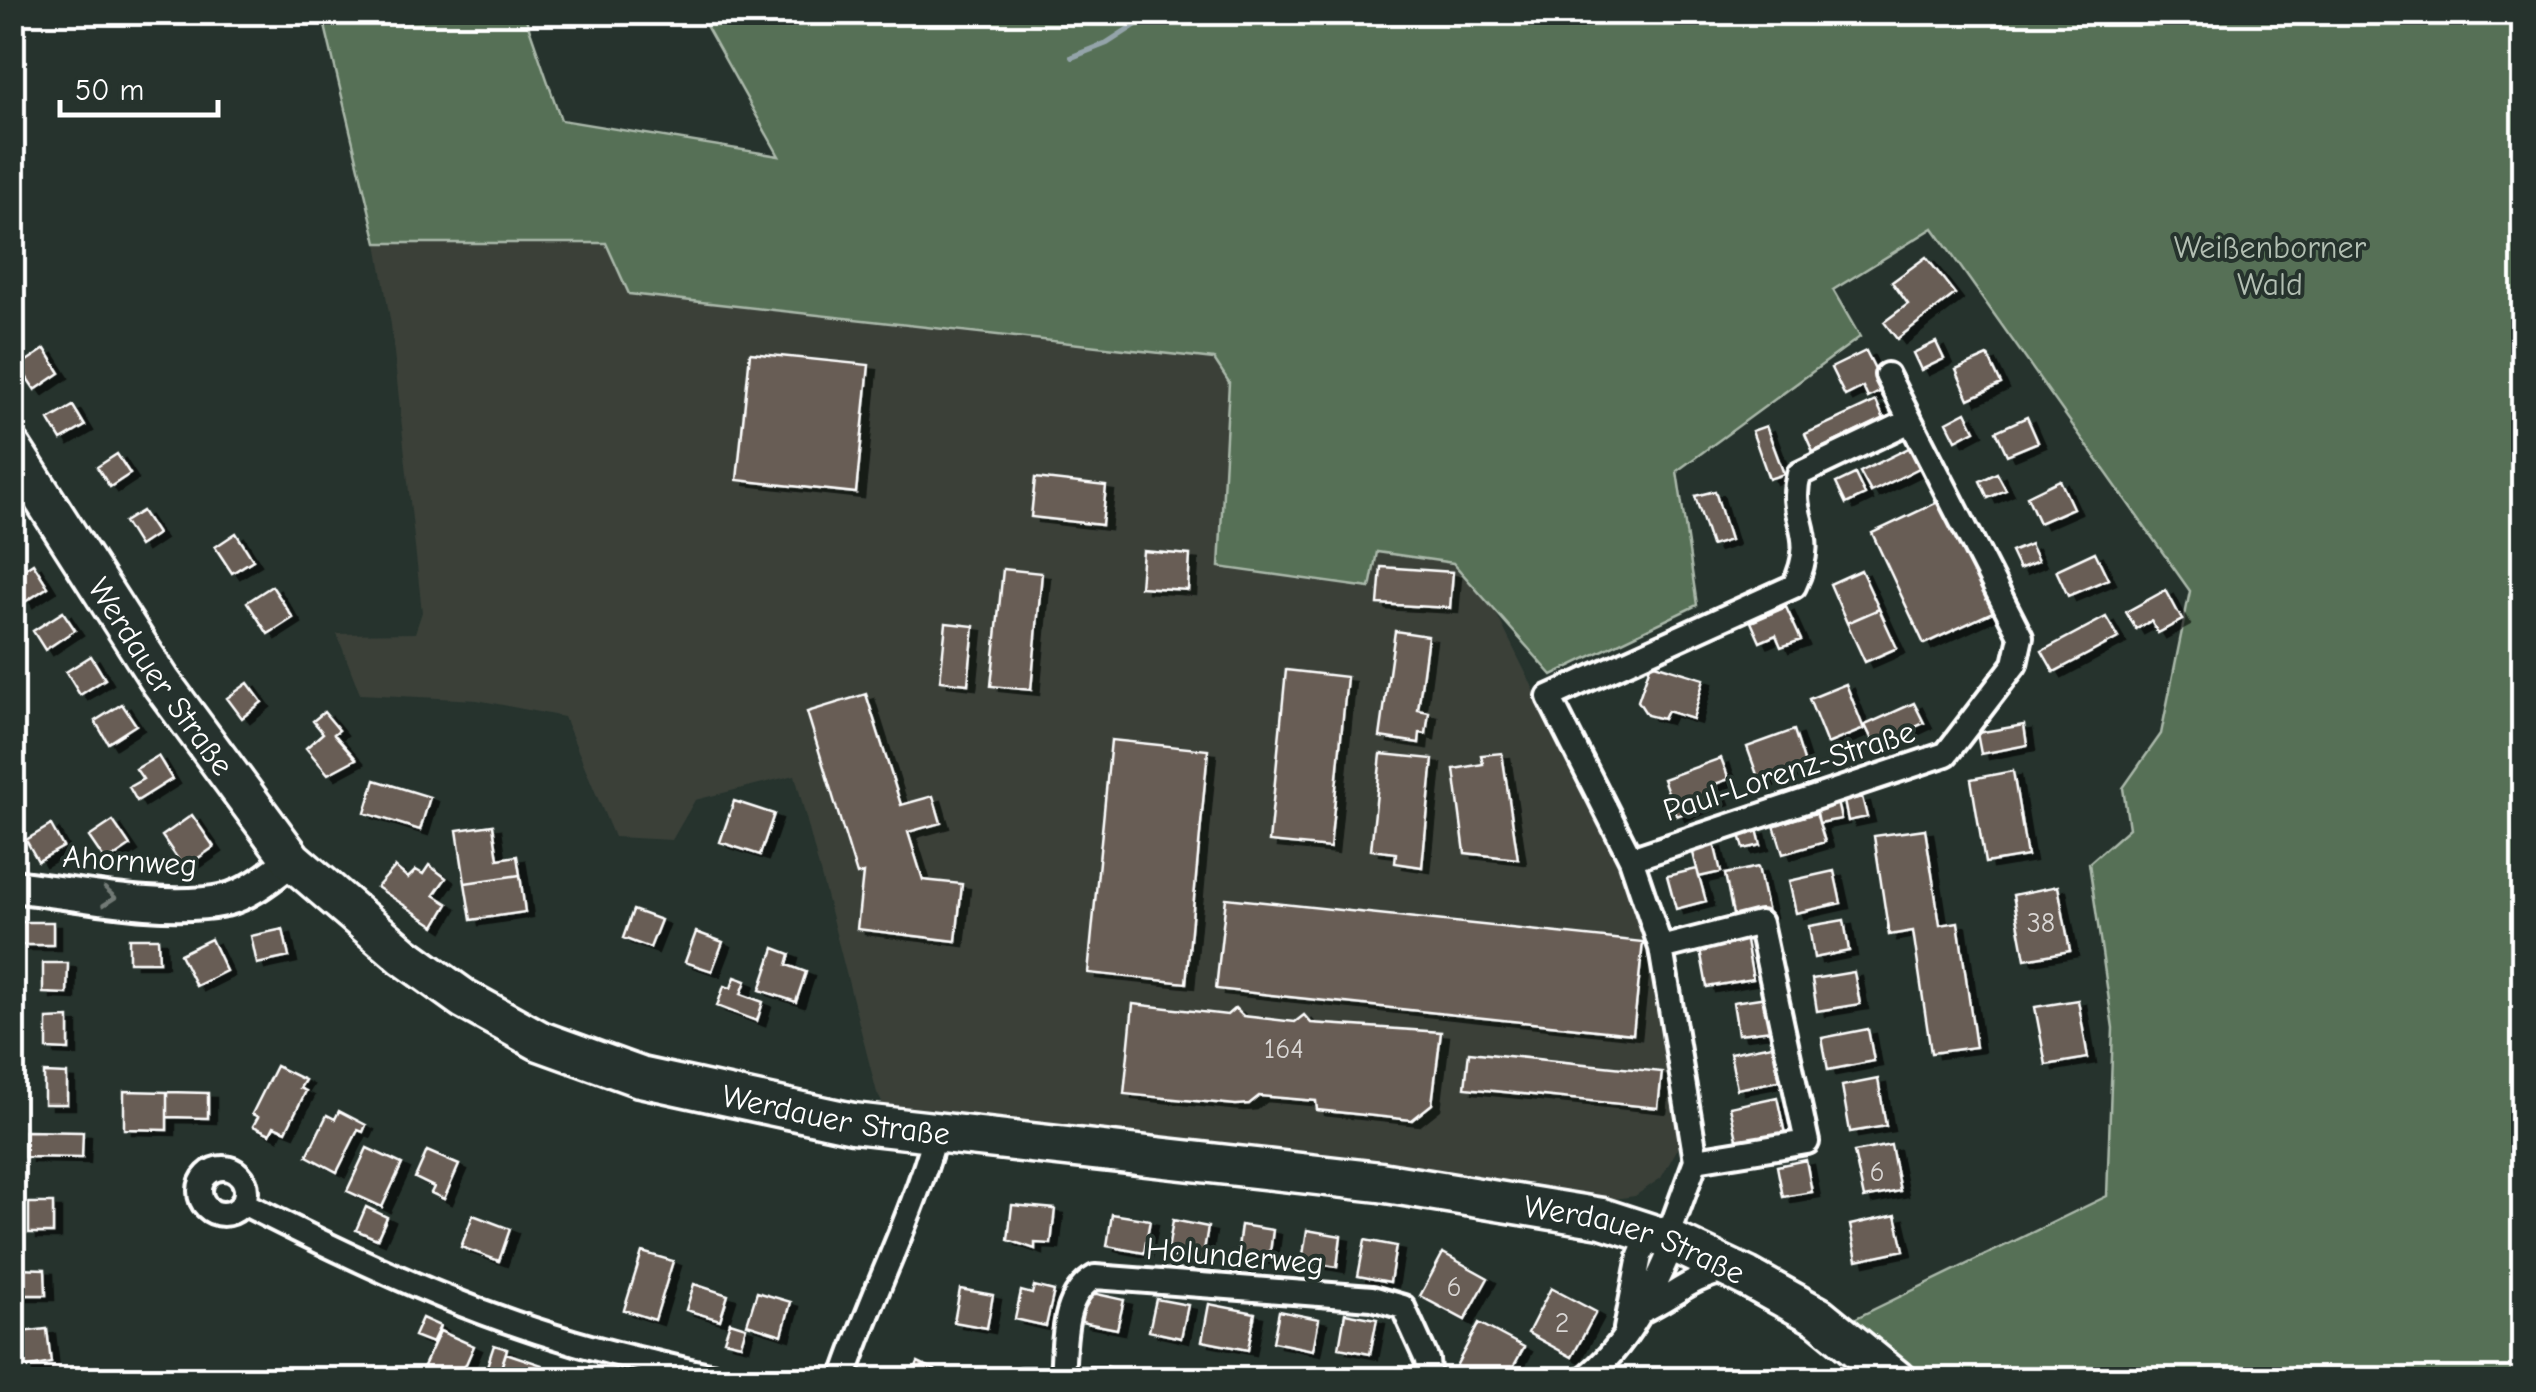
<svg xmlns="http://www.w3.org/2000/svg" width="2536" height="1392" font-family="'Comic Neue',sans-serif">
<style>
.built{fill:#3a4039}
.green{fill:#567056;stroke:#aab8aa;stroke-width:2.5}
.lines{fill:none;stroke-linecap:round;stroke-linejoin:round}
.stream{stroke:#94a4aa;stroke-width:6}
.building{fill:#685d54;stroke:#fff;stroke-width:2.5;filter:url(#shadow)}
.minor-casing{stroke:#fff;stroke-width:30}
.tertiary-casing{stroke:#fff;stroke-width:38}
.primary-casing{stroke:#fff;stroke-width:45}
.minor{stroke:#26332d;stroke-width:22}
.tertiary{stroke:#26332d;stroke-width:30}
.primary{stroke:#26332d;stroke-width:38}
.oneway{stroke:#727a76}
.labels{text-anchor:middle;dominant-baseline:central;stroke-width:8;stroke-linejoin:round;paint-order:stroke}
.number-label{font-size:28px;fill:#d9d6d4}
.park-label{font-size:32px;fill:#b3bfb3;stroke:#26332d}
.street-label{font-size:32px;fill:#fff;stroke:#26332d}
</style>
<defs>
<filter id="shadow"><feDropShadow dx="8" dy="5" stdDeviation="0" flood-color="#0009"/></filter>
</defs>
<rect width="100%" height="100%" fill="#26332d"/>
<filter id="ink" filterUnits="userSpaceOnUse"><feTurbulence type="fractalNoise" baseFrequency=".01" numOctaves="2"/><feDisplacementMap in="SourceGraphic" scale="20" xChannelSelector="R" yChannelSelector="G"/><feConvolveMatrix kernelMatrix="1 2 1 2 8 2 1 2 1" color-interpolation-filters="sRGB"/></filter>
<g filter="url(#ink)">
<path class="built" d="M377 243H606L629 294 1214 359 1229 382 1219 567 1370 588 1377 552 1453 563 1496 613 1631 885 1651 954 1683 1139 1661 1178 1635 1196 1607 1200 1532 1183 888 1114 877 1093 795 775 695 800 672 840 614 837 564 717 477 700 360 694 337 634 415 633 422 612 391 325Z"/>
<path class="green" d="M322 13H524L561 120 779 156 699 13H2523V1379H1921L1854 1319 2107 1196 2113 1028 2089 863 2129 828 2123 788 2161 734 2190 591 1933 228 1833 290 1860 337 1677 471 1697 605 1552 675 1453 563 1377 552 1370 588 1219 567 1229 382 1214 359 629 294 606 243H377Z"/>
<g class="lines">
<path class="stream" d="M1446 12H1480
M1072 57 1107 43 1155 12"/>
</g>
<path class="building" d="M1926 257 1955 294 1897 339 1884 322 1908 304 1892 282Z
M1936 342 1944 359 1921 370 1913 353Z
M45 349 60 373 35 390 19 366Z
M1866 351 1885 389 1868 398 1863 387 1845 396 1831 368Z
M750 353 869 365 856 493 737 480Z
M1988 356 2001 384 1969 399 1956 370Z
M1876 401 1884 419 1813 452 1805 434Z
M73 406 85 426 61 440 49 420Z
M1966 412 1975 430 1956 440 1947 422Z
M2027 417 2038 442 2007 455 1996 431Z
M1766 426 1784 474 1769 479 1752 431Z
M1911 447 1921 467 1871 492 1860 472Z
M117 454 130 474 110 487 97 467Z
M1997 473 2006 490 1988 498 1980 481Z
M1855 474 1865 495 1846 504 1836 483Z
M1035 478 1106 486 1102 525 1031 517Z
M2060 480 2073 508 2039 523 2027 496Z
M1715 491 1730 540 1711 546 1695 496Z
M1942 500 1995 611 1924 644 1872 533Z
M142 511 157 534 139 546 124 522Z
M236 533 253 560 232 573 215 547Z
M2030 544 2038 561 2019 569 2011 552Z
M1143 551 1190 555 1188 590 1140 587Z
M2095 552 2108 579 2068 596 2056 570Z
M33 563 48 587 25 602 12 577Z
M1381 567 1453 572 1450 608 1378 604Z
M1003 569 1042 573 1031 690 991 686Z
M1861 570 1879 609 1847 623 1830 584Z
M272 586 293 618 268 634 247 602Z
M2166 590 2182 620 2158 633 2151 621 2136 629 2126 612Z
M1786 607 1801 640 1781 647 1776 635 1760 642 1751 622Z
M1879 609 1897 648 1865 662 1847 623Z
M63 612 75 630 45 650 33 631Z
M2106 617 2118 638 2054 672 2042 651Z
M946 623 974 626 968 684 940 681Z
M1395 631 1428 636 1418 710 1429 712 1426 734 1420 733 1419 743 1380 737Z
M91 656 105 679 80 695 66 672Z
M1651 663 1704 679 1693 719 1667 711 1663 719 1647 715 1638 701Z
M1286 670 1347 677 1330 848 1269 842Z
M248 683 262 702 242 718 227 698Z
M1846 684 1864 729 1827 744 1809 699Z
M866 694 901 805 933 796 941 823 908 832 923 880 962 884 956 941 857 929 863 873 857 875 807 712Z
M1914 703 1924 723 1875 746 1865 725Z
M122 704 136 725 108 743 95 721Z
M324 712 339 730 334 734 356 759 328 774 306 748 323 733 313 721Z
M2024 725 2027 745 1981 754 1977 733Z
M1794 730 1806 767 1760 783 1747 747Z
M1111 740 1208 750 1186 983 1088 973Z
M1502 753 1518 859 1465 853 1454 769 1483 764 1481 755Z
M1381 754 1433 759 1422 867 1395 863 1396 853 1371 850Z
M158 756 172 779 137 801 129 787 143 779 136 769Z
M1721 758 1729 779 1715 784 1721 799 1677 816 1663 779Z
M2013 771 2027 856 1985 863 1971 779Z
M375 780 430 797 420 830 365 813Z
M1862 797 1867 817 1848 821 1844 801Z
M734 801 774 814 760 855 720 842Z
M1837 802 1841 819 1819 823 1816 807Z
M1816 813 1825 842 1783 854 1774 825Z
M192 815 214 847 184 868 162 836Z
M113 821 130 846 106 862 89 837Z
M51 825 63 847 38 861 26 840Z
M493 825 498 859 517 856 520 875 465 883 457 830Z
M1757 829 1761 845 1744 849 1740 834Z
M1925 829 1940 925 1958 922 1976 1047 1931 1053 1913 931 1889 935 1874 836Z
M1714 843 1721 872 1699 877 1692 849Z
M429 865 446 878 434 895 448 904 435 926 377 887 395 867 408 878 416 870 423 874Z
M1758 867 1768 913 1734 920 1725 874Z
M1697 869 1706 901 1676 909 1667 876Z
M1834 871 1841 903 1796 913 1789 881Z
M520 875 525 912 471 920 465 883Z
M2058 886 2070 951 2025 959 2013 895Z
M1226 898 1643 942 1633 1034 1216 989Z
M633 910 661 920 650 948 623 938Z
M1844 920 1849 951 1814 958 1809 926Z
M18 922H53V945H17Z
M283 929 289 957 257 964 251 936Z
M696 932 723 942 712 971 685 962Z
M1745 936 1753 979 1707 987 1699 944Z
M129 938H158L159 962H129Z
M211 939 226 971 196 986 180 954Z
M774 948 790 954 787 965 806 972 796 1002 760 990Z
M43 963H68L67 994 43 993Z
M1854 972 1860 1004 1817 1011 1812 979Z
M735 977 746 981 741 994 763 1002 757 1021 717 1006 724 986 731 988Z
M1767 997 1772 1030 1738 1034 1733 1002Z
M2078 1000 2088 1058 2046 1065 2035 1007Z
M1133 1004 1227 1015 1235 1008 1243 1016 1295 1022 1304 1015 1311 1023 1441 1032 1432 1104 1412 1120 1317 1110 1316 1101 1259 1096 1249 1104 1236 1105 1124 1094Z
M69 1018V1050L47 1049V1019Z
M1868 1029 1874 1061 1828 1070 1822 1038Z
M1777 1044 1783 1080 1737 1089 1730 1053Z
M1469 1052 1662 1072 1658 1108 1465 1088Z
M276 1066 305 1080 300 1088 306 1091 286 1131 274 1126 270 1134 253 1126 258 1117 252 1114Z
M44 1073 67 1074V1104H44Z
M1878 1079 1886 1126 1850 1132 1842 1086Z
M124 1091 167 1092V1130L124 1129Z
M167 1092 208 1093V1118L167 1117Z
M1777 1097 1785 1134 1738 1144 1730 1107Z
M339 1111 366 1125 363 1132 358 1130 337 1172 307 1156 327 1115 335 1119Z
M25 1131 83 1132 82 1158 25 1157Z
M1891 1145 1900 1191 1864 1198 1854 1152Z
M367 1148 402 1164 382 1207 347 1191Z
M427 1151 459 1165 444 1199 431 1193 434 1187 415 1178Z
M1806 1160 1812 1192 1783 1197 1777 1166Z
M29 1203H53V1233H29Z
M1012 1205 1055 1209 1051 1244 1035 1243V1249L1008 1240Z
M366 1207 387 1217 377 1239 356 1230Z
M1112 1214 1150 1220 1144 1253 1107 1246Z
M473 1215 510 1229 499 1261 461 1247Z
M1896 1215 1904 1250 1857 1260 1850 1225Z
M1173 1220 1208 1227 1202 1262 1167 1256Z
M1241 1225 1273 1230 1269 1260 1237 1255Z
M1307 1230 1341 1236 1337 1267 1302 1261Z
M1365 1240 1396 1246 1390 1282 1358 1276Z
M642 1252 673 1261 655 1320 624 1310Z
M1443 1253 1488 1278 1465 1320 1420 1296Z
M18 1268 45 1269 46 1295H19Z
M694 1284 728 1295 720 1320 686 1310Z
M1034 1286 1054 1291 1046 1326 1015 1319 1021 1291 1032 1294Z
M1551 1288 1596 1312 1572 1357 1528 1333Z
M960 1289 993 1295 987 1328 954 1322Z
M757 1292 791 1302 782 1335 747 1324Z
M1088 1292 1124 1300 1117 1329 1081 1322Z
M1156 1299 1188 1305 1181 1338 1149 1331Z
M1209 1304 1255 1313 1248 1350 1202 1341Z
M1279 1311 1319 1319 1313 1350 1273 1342Z
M1345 1313 1377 1319 1370 1354 1339 1348Z
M422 1318 440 1326 432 1343 414 1336Z
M730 1322 746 1327 741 1344 724 1340Z
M1479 1323 1524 1347 1506 1380H1478L1455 1368Z
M47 1329 51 1363 25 1368 20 1332Z
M440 1331 474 1346 459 1380 424 1366Z
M494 1345 507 1349 499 1374 486 1369Z
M506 1353 542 1365 537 1380H497Z
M918 1362 935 1370 931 1380 911 1379Z"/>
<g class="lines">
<defs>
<path id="minor" d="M1631 859 1946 754 2015 664 2021 637 1887 375
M1661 948 1760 923 1807 1142 1696 1160
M200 1191a23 23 0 1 1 46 0a23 23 0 1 1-46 0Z
M243 1203C374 1270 506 1331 651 1362 681 1369 711 1377 742 1380
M1667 1239 1696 1160 1661 948 1631 859 1549 697 1794 586C1821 530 1786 521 1799 474L1910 421
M1642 1311C1673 1297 1692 1276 1727 1271
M1626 1329 1640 1256 1650 1232
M1062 1377C1065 1342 1061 1296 1095 1277L1372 1298 1403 1307 1427 1360 1429 1380
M843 1380C871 1296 912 1218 936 1133
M1023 1380H1104
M1583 1380C1629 1345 1652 1293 1674 1242"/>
<path id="tertiary" d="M12 886C75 893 164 913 225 900 250 894 272 875 292 860"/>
<g id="primary">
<path id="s1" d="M12 449 161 682 292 860 404 956 464 999 540 1041 640 1077 853 1123 1380 1182 1602 1218 1667 1239 1747 1277 1819 1317 1896 1380"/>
</g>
</defs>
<use href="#minor" class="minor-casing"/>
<use href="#tertiary" class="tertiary-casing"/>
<use href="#primary" class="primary-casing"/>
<use href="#minor" class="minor"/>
<use href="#tertiary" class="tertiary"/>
<use href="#primary" class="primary"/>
</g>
<defs><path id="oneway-chevron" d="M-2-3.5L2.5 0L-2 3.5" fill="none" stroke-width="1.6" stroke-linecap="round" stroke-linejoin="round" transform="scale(2.5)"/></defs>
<use class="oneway" href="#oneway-chevron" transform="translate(109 897) rotate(5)"/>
</g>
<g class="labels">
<g class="number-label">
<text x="2041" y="923">38</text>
<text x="1284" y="1049">164</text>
<text x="1877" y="1172">6</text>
<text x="1454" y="1287">6</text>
<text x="1562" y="1323">2</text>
</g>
<g class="park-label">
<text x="2270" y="247">Weißenborner<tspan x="2270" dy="37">Wald</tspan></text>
</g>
<g class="street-label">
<text stroke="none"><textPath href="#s1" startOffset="272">Werdauer Straße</textPath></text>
<text transform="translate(1789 771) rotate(-18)">Paul-Lorenz-Straße</text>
<text transform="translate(130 861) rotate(4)">Ahornweg</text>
<text stroke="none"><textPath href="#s1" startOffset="1112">Werdauer Straße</textPath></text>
<text stroke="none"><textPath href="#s1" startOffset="1922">Werdauer Straße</textPath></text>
<text transform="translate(1235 1256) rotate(5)">Holunderweg</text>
</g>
</g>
<rect width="2536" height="1392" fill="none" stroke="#26332d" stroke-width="50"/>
<rect x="25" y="25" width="2486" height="1342" fill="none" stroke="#fff" stroke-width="4" filter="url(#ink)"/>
<path d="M60 100v15h158v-15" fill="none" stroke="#ffffff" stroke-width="5"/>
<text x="75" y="100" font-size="30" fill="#ffffff" stroke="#26332d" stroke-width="8" paint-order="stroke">50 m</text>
</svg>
